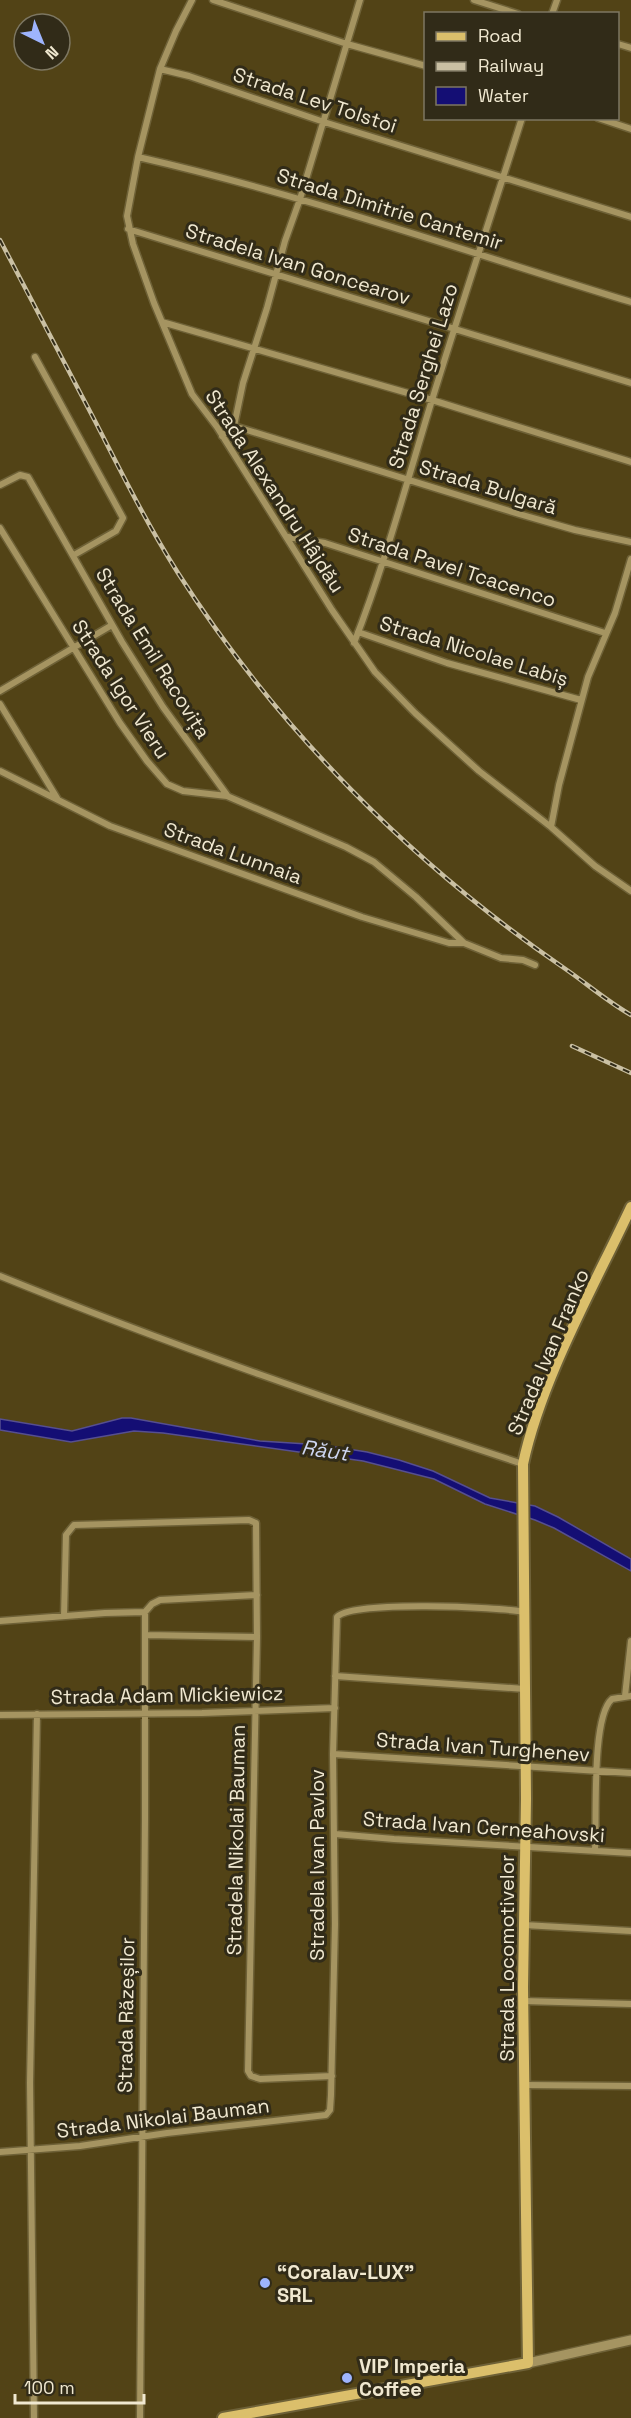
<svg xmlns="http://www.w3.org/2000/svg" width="631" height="2418" font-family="'Space Grotesk',sans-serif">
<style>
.water{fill:#140e74;stroke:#564f90;stroke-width:1.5}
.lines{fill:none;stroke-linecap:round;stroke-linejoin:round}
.minor-casing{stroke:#6e6137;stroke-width:9}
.tertiary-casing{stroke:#6e6137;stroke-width:12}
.secondary-casing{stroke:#6e6137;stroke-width:14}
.minor{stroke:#a59461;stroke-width:6}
.tertiary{stroke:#a59461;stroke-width:9}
.secondary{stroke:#dbbf6b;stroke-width:10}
.rail-casing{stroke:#cac0a3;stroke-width:4.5}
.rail{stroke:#312b18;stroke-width:2;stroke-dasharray:7;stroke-linecap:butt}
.poi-dot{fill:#9eb4fd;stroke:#312b18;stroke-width:2}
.labels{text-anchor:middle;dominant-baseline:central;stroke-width:6;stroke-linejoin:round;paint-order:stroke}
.street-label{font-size:20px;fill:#f0e8d0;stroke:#312b18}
.poi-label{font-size:20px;font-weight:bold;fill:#f0e8d0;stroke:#312b18;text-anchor:start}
.water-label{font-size:21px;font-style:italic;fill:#ced6f1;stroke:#312b18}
</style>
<rect width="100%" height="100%" fill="#524316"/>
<path class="water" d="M122 1418H131L260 1441 323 1445 367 1452 399 1460 433 1471 490 1498 535 1506 558 1517 631 1559V1571L554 1528 535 1520 485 1504 434 1479 363 1461 163 1433 134 1431 71 1442 0 1430V1419L72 1431Z"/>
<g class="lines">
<defs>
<path id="minor" d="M192 0 176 31 160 69 138 157 127 216 133 244 154 303 192 394 217 427 332 610 375 672 415 713 479 771 551 827 595 866 631 891
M213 0 347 44 426 66
M474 0 518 14
M552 14 557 0
M618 44 631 48
M160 69 189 76 324 122 631 217
M598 118 631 129
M138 157C305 195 467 252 631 302
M128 229 631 383
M162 322 432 400 631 462
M35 357 123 518 116 531 74 555
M234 426 519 514 575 530 631 542
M222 436 234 426 243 383 267 308 285 241 300 199 360 0
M0 485 20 475 28 477 122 642 163 707 227 795
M0 528 120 723 147 761 167 784 183 791 227 796 346 847 374 862 416 897 464 943 501 958 523 960 535 965
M288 537 325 543 605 633
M358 632 447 663 581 700
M354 643C385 564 407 481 432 400 461 306 492 213 522 118
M0 691 112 625
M0 704 57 798
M0 771 110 826 362 917 449 943H464
M551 827 559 785 588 677 615 613 631 559
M0 1276C172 1346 347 1406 523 1464
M64 1616 66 1535 74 1525 249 1520 256 1523 257 1637 248 2071 251 2076 260 2079 332 2076
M0 1621 105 1613 145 1612 152 1604 160 1600 257 1595
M146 1635 257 1637
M335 1676 525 1689
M625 1696 631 1641
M0 1715 202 1713 335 1708
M333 1754 631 1773
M335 1834 394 1839 631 1853
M595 1850C597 1820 591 1717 612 1699L631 1696
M524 1925 631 1931
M523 2001 631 2004
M525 2085 631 2086
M0 2152 80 2146 167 2133 326 2115 330 2110 331 2095 335 1924 333 1754 337 1617C353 1600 498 1607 525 1612
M34 2418 30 2083 37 1714
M140 2418 145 1820V1612"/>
<path id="tertiary" d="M528 2363 631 2340"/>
<path id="secondary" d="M223 2418 528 2363 523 1987 526 1799 523 1464C541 1379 594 1286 631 1207"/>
</defs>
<use href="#minor" class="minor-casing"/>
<use href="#tertiary" class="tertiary-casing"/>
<use href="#secondary" class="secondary-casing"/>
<use href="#minor" class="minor"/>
<use href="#tertiary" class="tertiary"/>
<use href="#secondary" class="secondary"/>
<defs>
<path id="rail" d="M0 240C31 300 63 360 95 421 121 472 147 524 178 573 278 729 411 863 564 968 586 983 608 1002 631 1015
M572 1046 631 1073"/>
</defs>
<use href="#rail" class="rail-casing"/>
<use href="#rail" class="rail"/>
</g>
<g class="poi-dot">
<circle cx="265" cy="2283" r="6"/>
<circle cx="347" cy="2378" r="6"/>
</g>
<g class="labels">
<g class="street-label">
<text transform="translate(315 100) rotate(18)">Strada Lev Tolstoi</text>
<text transform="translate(390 209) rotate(17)">Strada Dimitrie Cantemir</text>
<text transform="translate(298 264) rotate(17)">Stradela Ivan Goncearov</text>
<text transform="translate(423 376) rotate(-73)">Strada Serghei Lazo</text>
<text transform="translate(488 487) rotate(17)">Strada Bulgară</text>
<text transform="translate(275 491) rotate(57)">Strada Alexandru Hâjdău</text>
<text transform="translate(452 567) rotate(18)">Strada Pavel Tcacenco</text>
<text transform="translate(474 651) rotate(17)">Strada Nicolae Labiș</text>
<text transform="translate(153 653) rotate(58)">Strada Emil Racovița</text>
<text transform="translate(121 689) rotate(57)">Strada Igor Vieru</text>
<text transform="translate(233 853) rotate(20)">Strada Lunnaia</text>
<text transform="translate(548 1352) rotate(-67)">Strada Ivan Franko</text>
<text transform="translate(167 1695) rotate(-1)">Strada Adam Mickiewicz</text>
<text transform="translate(483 1747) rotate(4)">Strada Ivan Turghenev</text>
<text transform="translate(484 1827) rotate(4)">Strada Ivan Cerneahovski</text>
<text transform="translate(236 1840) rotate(-89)">Stradela Nikolai Bauman</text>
<text transform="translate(317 1865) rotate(-90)">Stradela Ivan Pavlov</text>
<text transform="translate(507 1958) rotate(-90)">Strada Locomotivelor</text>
<text transform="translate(126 2015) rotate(-89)">Strada Răzeșilor</text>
<text transform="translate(163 2118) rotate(-7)">Strada Nikolai Bauman</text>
</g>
<g class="poi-label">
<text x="277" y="2272">“Coralav-LUX”<tspan x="277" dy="23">SRL</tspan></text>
<text x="359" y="2366">VIP Imperia<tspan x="359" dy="23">Coffee</tspan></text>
</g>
<g class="water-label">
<text transform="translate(325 1450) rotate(8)">Răut</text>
</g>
</g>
<rect x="424" y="12" width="195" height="108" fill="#312b18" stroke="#7d7762" stroke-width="1.5"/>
<rect x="436" y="32" width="30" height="9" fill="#dbbf6b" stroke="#7d7762" stroke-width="1.5"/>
<text x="478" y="42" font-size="18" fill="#f0e8d0">Road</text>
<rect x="436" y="62" width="30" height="9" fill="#cac0a3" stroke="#7d7762" stroke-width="1.5"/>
<text x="478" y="72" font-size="18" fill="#f0e8d0">Railway</text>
<rect x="436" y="87" width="30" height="18" fill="#140e74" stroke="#7d7762" stroke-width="1.5"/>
<text x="478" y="102" font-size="18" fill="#f0e8d0">Water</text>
<g transform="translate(42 42) rotate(137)"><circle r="28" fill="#312b18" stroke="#7d7762" stroke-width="1.5"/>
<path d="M0-4.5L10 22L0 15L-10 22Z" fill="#9eb4fd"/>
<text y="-9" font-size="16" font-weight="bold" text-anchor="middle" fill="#f0e8d0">N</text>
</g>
<path d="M15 2394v9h129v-9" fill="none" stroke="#f0e8d0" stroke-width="3"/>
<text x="24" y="2394" font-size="18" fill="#f0e8d0" stroke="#312b18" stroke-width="4.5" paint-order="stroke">100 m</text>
</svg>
